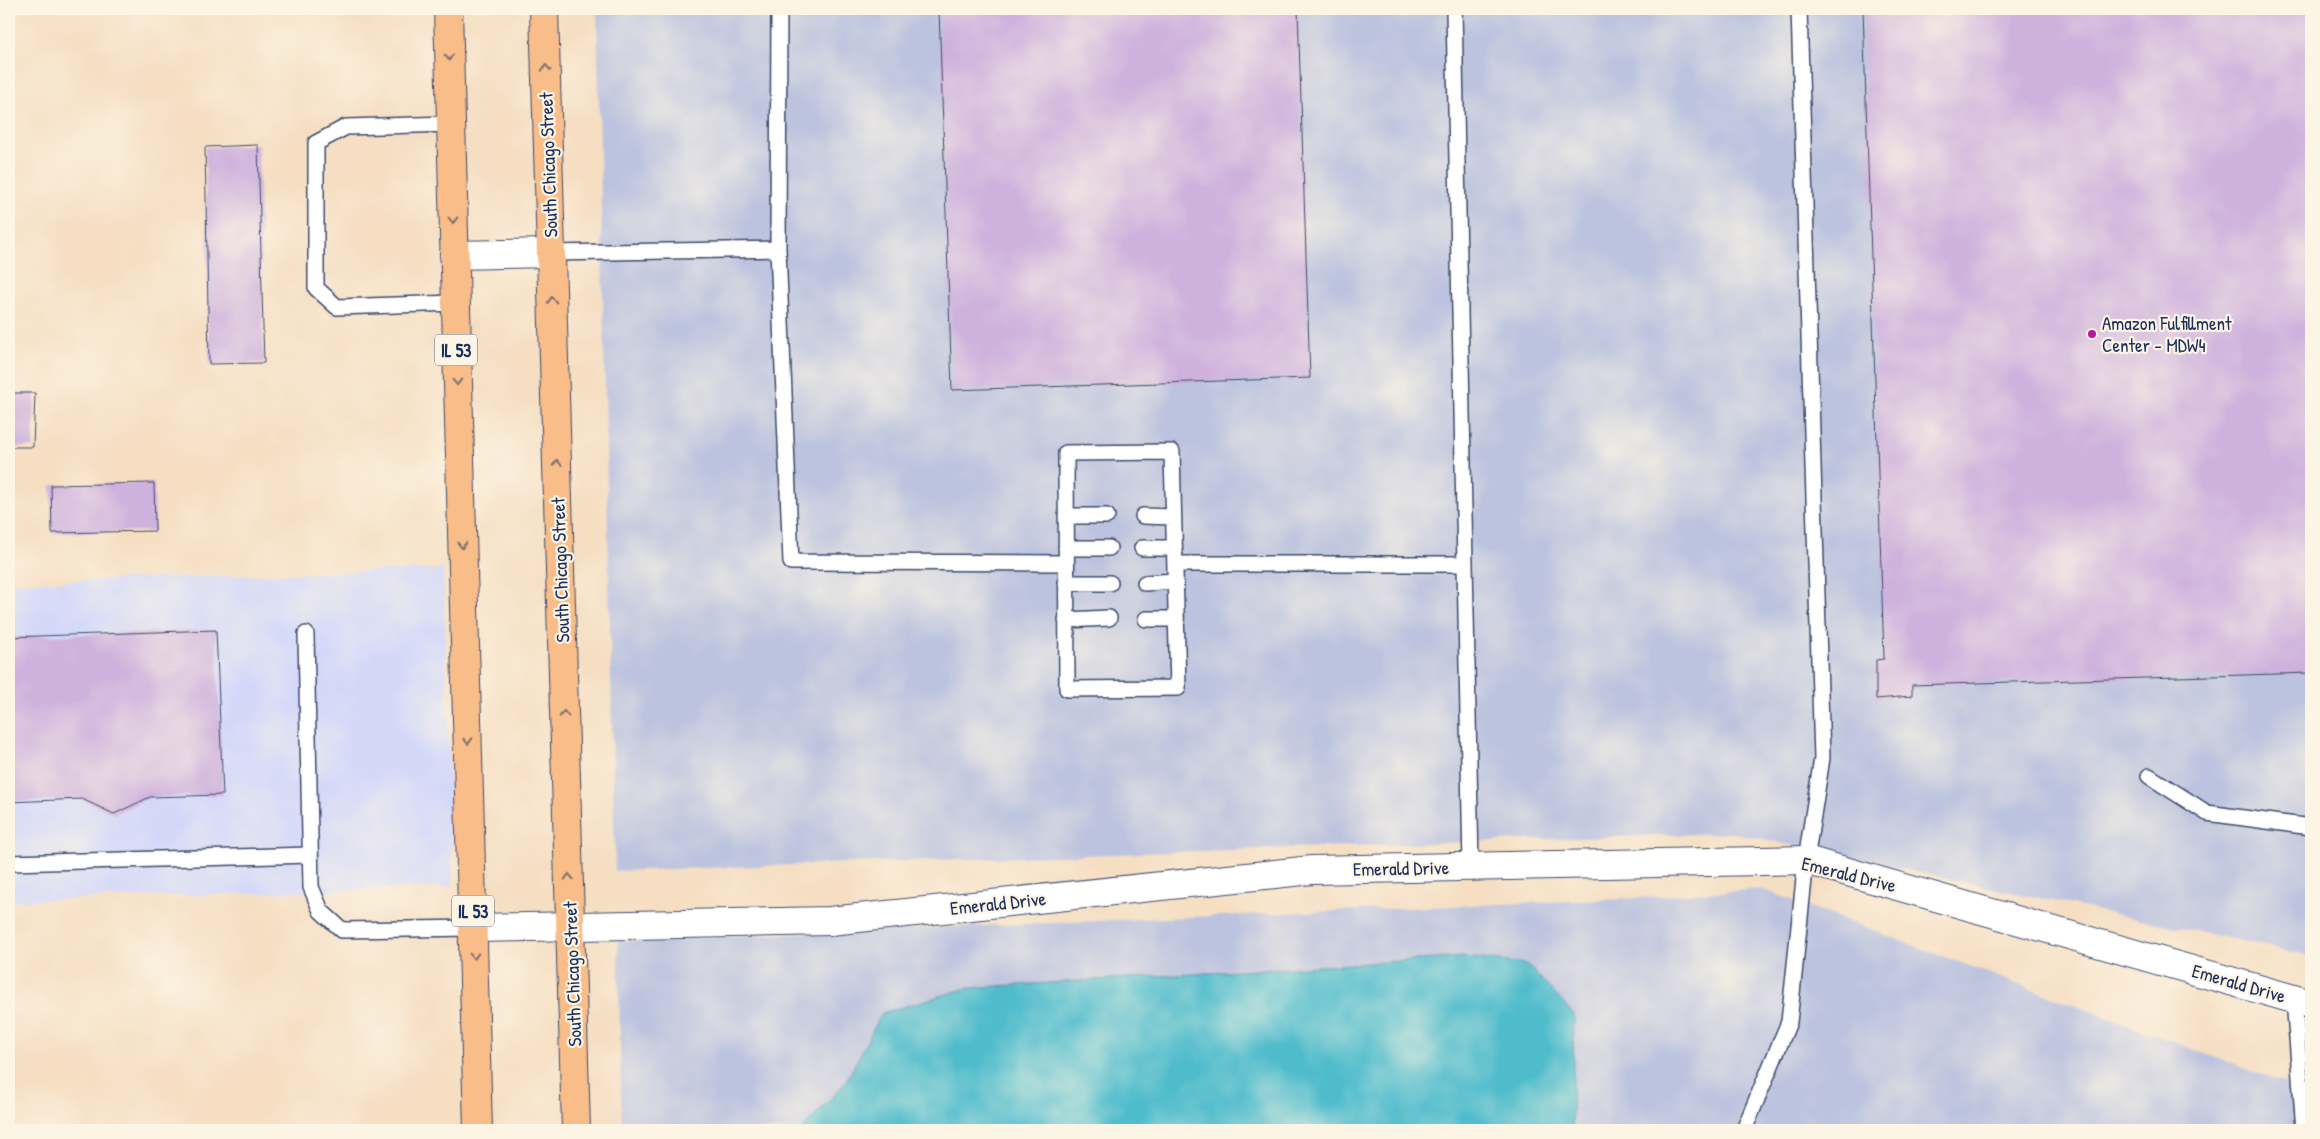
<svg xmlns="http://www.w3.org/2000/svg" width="2320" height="1139" font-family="'Patrick Hand',sans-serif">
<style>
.built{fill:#d3d8f9}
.industrial{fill:#bcc3de}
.water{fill:#50bccc;stroke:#367695}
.building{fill:#ceb1dd}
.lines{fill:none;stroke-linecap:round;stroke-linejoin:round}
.lane-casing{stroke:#3c496d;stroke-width:18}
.street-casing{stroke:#3c496d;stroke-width:30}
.primary-casing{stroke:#3c496d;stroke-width:30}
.lane{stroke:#fff;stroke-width:15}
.street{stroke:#fff;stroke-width:28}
.primary{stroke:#f8bd89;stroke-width:28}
.oneway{stroke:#7e6f71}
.poi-dot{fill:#b5179e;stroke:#fcf5e5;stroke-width:2}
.labels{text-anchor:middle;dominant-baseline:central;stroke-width:4.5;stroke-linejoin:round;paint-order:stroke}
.shield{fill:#fcf5e5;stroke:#5e6a86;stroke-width:1}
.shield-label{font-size:18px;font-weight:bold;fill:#1b2f5e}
.street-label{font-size:19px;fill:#1b2f5e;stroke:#fcf5e5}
.poi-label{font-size:19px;fill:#1b2f5e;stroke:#fcf5e5;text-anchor:start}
</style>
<rect width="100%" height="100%" fill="#fcf5e5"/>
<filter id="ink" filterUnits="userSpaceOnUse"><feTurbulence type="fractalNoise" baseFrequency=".02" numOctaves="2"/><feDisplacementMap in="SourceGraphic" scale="10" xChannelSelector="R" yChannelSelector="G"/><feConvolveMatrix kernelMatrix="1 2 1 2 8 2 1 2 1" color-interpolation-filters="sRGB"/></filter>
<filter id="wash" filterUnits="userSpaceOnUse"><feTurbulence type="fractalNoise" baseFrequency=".0096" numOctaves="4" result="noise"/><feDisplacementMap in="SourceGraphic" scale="20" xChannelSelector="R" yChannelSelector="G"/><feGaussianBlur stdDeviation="1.12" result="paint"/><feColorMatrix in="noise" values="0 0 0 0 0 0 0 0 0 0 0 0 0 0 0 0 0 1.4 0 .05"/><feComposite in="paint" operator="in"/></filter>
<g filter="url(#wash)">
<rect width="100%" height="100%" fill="#f5dec2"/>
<path class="built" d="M443 569 453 887 9 901V583Z"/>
<path class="industrial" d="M597 9H2311V956L1734 833 615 871Z
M1762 889 2311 1093V1130H622L618 941 1620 899Z"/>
<path class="water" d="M1464 957 1527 964 1574 1015 1572 1130H802L845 1083 882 1013 967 988Z"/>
<g id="blocks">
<path class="building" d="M939 9H1298L1310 378 952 390Z
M1863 9H2311V673L1912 685V696L1876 699V660L1884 659Z
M258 145 264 363 209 364 205 147Z
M9 393H35L33 447H9Z
M154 483 155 531 52 533 51 485Z
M216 630 223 795 150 797 114 814 82 799 9 802V637Z"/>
</g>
</g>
<g filter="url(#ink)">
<use href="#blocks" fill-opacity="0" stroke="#3c496d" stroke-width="1"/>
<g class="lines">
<defs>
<path id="lane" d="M1454 9 1471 866
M450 124 346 127 316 143V288L337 307 455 303
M778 249 791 562 1066 563
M551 253 778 249 779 9
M1172 452 1178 688 1067 689 1066 453Z
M1066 516H1107
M1143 516 1173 517
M1066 548H1109
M1142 548H1174
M1175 564H1465
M1066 583H1110
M1145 583 1175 581
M1146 619H1176
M1066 620 1109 618
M306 634 311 887 321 911 342 930 473 928
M2149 776 2207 813 2311 827
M9 863 310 855
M2294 999 2304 1130
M1744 1130 1789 1022 1806 860 1822 758 1799 9"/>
<path id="street" d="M454 255 551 253
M473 928 830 921 1312 870 1806 860 2311 1004"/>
<path id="primary" d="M448 9 478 1130
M544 9 576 1130"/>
</defs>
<use href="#lane" class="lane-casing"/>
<use href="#street" class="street-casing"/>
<use href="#primary" class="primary-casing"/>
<use href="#lane" class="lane"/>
<use href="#street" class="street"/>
<use href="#primary" class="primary"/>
</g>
<defs><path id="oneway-chevron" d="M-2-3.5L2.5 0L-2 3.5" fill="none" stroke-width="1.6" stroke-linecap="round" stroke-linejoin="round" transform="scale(1.25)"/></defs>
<g class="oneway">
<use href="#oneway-chevron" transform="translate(449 57) rotate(89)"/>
<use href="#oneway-chevron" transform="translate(546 68) rotate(-92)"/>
<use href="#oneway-chevron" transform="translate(453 220) rotate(89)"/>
<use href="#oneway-chevron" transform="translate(552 300) rotate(-92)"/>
<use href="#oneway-chevron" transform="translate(457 382) rotate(88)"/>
<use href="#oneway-chevron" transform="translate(557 463) rotate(-92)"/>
<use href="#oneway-chevron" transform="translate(462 545) rotate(88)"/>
<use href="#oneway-chevron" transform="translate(564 714) rotate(-92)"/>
<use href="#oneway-chevron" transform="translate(468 741) rotate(88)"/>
<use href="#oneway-chevron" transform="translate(569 877) rotate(-92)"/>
<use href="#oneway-chevron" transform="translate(474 956) rotate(89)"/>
</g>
</g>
<circle class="poi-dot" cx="2092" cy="334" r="5"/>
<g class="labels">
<g class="shield">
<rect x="435" y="334.5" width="42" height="31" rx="4"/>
<rect x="452" y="895.5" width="42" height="31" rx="4"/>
</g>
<g class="shield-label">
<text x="456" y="350">IL 53</text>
<text x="473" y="911">IL 53</text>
</g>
<g class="street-label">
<text transform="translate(548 165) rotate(-92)">South Chicago Street</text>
<text transform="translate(560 570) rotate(-92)">South Chicago Street</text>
<text transform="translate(1401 868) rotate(-1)">Emerald Drive</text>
<text transform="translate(1849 874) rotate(14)">Emerald Drive</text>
<text transform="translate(998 903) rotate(-6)">Emerald Drive</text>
<text transform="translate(572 974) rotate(-92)">South Chicago Street</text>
<text transform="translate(2239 983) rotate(16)">Emerald Drive</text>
</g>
<g class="poi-label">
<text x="2102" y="323">Amazon Fulfillment<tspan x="2102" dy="22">Center - MDW4</tspan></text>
</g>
</g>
<rect width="2320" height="1139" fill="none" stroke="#fcf5e5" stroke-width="30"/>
</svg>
